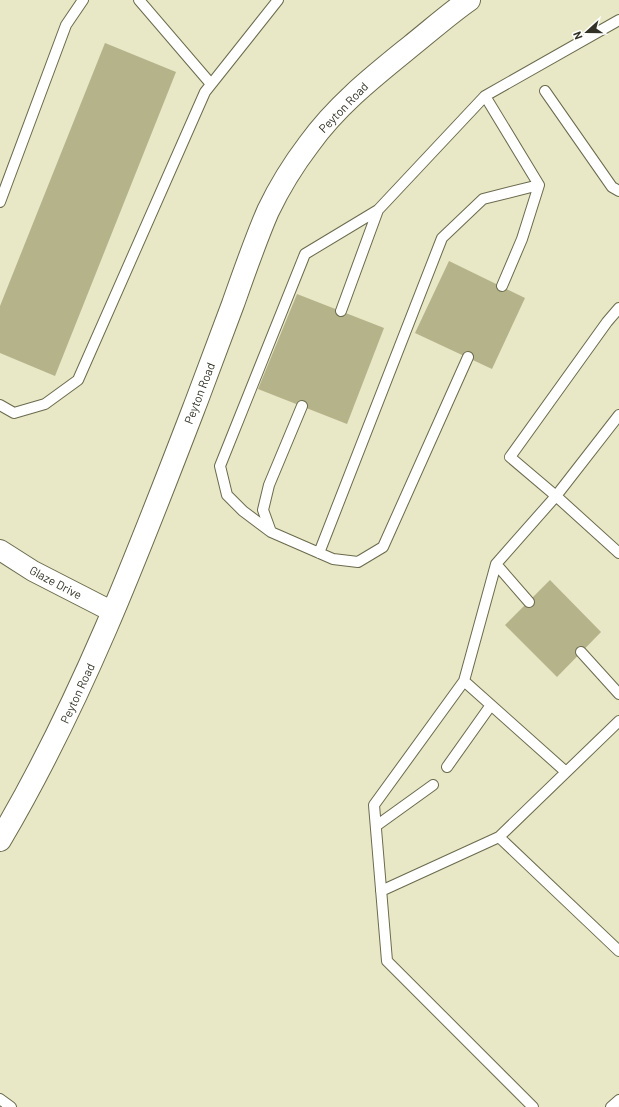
<svg xmlns="http://www.w3.org/2000/svg" width="619" height="1107" font-family="Barlow,sans-serif">
<style>
.building{fill:#b4b38a}
.lines{fill:none;stroke-linecap:round;stroke-linejoin:round}
.service-casing{stroke:#6a6a4d;stroke-width:12}
.minor-casing{stroke:#6a6a4d;stroke-width:22}
.tertiary-casing{stroke:#6a6a4d;stroke-width:24}
.service{stroke:#fff;stroke-width:10}
.minor{stroke:#fff;stroke-width:20}
.tertiary{stroke:#fff;stroke-width:22}
.labels{text-anchor:middle;dominant-baseline:central;stroke-width:3;stroke-linejoin:round;paint-order:stroke}
.street-label{font-size:12px;fill:#323226;stroke:#fff}
</style>
<rect width="100%" height="100%" fill="#e8e7c6"/>
<path class="building" d="M105 43 176 72 55 376 0 353V306Z
M449 261 525 298 492 369 415 333Z
M297 294 384 328 347 424 258 389Z
M550 580 601 632 557 677 505 625Z"/>
<g class="lines">
<defs>
<path id="service" d="M139 0 211 84
M545 91 612 187 619 191
M485 96 539 185 522 239 502 286
M0 202 66 25 83 0
M619 308 607 322 510 457 556 496 619 415
M341 311 378 210
M468 357 383 547 358 562 333 559 271 532 243 511 227 495 220 466 305 254 378 210 485 96 619 20
M0 405 14 413 45 404 78 380 205 92 278 0
M271 532 263 510 269 485 302 406
M319 553 442 238 483 199 539 185
M496 564 529 602
M581 652 619 694
M464 681 496 564 556 496 619 553
M619 721 499 837 619 951
M447 767 491 705
M376 826 433 785
M381 891 499 837
M0 1099 11 1107
M533 1107 387 961 374 805 464 681 566 772
M611 1107 619 1100"/>
<path id="minor" d="M0 550 33 571 113 612"/>
<path id="tertiary" d="M0 840C82 701 139 551 197 400 209 368 221 336 233 304 244 273 255 241 268 211 279 188 293 165 309 144 337 105 374 76 411 46 431 30 449 14 469 0"/>
</defs>
<use href="#service" class="service-casing"/>
<use href="#minor" class="minor-casing"/>
<use href="#tertiary" class="tertiary-casing"/>
<use href="#service" class="service"/>
<use href="#minor" class="minor"/>
<use href="#tertiary" class="tertiary"/>
</g>
<g class="labels">
<g class="street-label">
<text transform="translate(343 107) rotate(-46)">Peyton Road</text>
<text transform="translate(199 393) rotate(-69)">Peyton Road</text>
<text transform="translate(56 582) rotate(28)">Glaze Drive</text>
<text transform="translate(77 693) rotate(-65)">Peyton Road</text>
</g>
</g>
<g transform="translate(587 32) rotate(249)" stroke="#ffffff" stroke-width="3" paint-order="stroke">
<path d="M0-3L7 15L0 10L-7 15Z" fill="#323226"/>
<text y="-6" font-size="11" font-weight="bold" text-anchor="middle" fill="#323226">N</text>
</g>
</svg>
